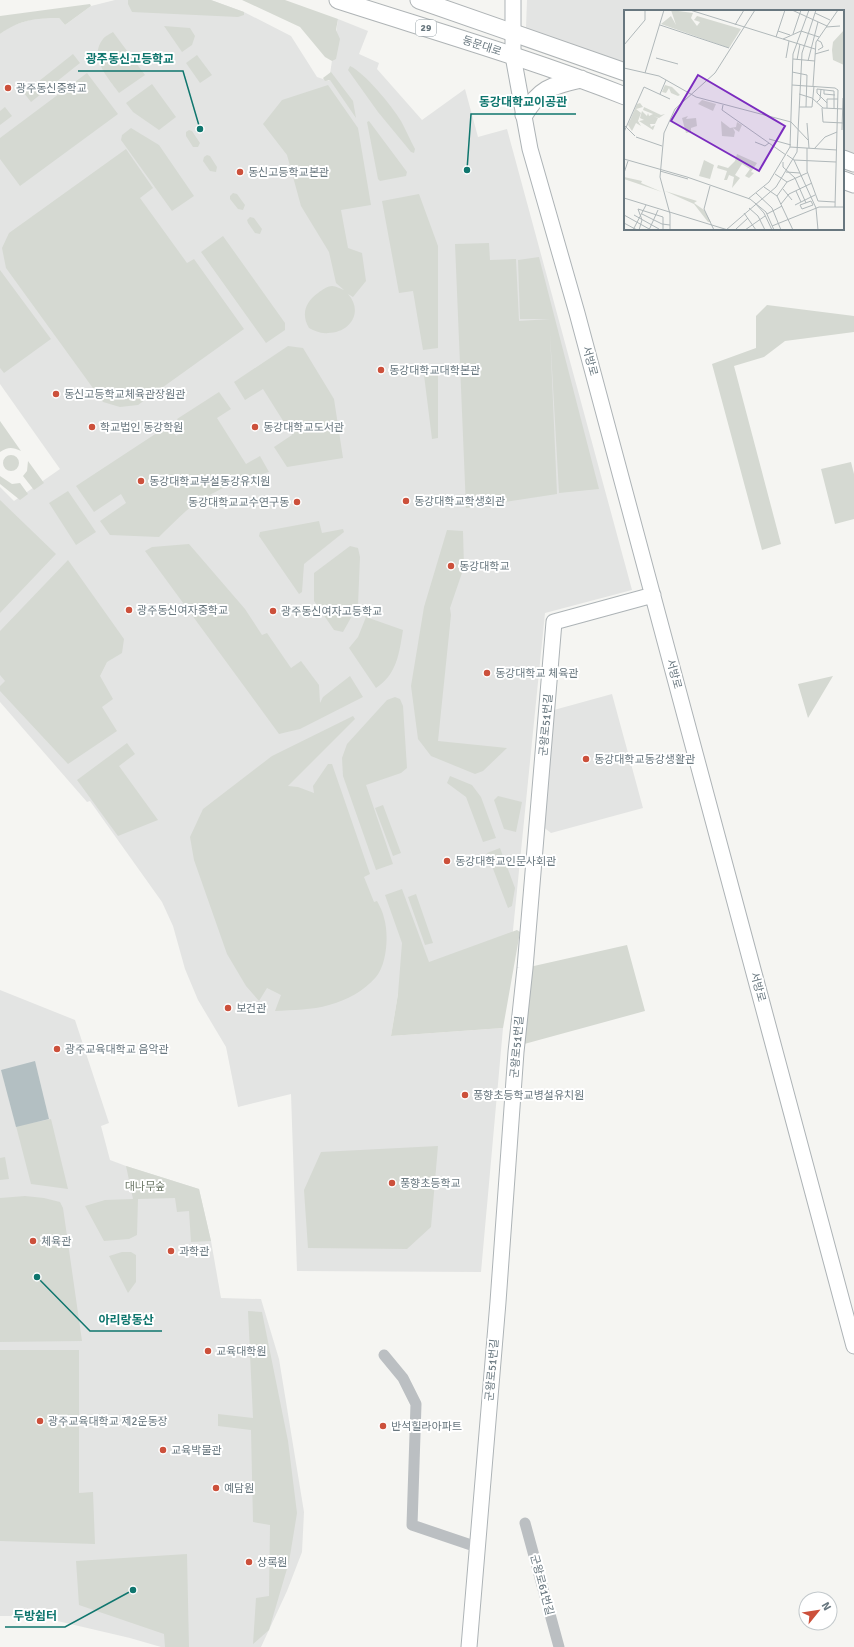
<svg xmlns="http://www.w3.org/2000/svg" width="854" height="1647" font-family="Signika,'Noto Sans KR',sans-serif">
<style>
.built{fill:#e3e4e3}
.green{fill:#d5d9d2}
.water{fill:#b3bfc2}
.lines{fill:none;stroke-linecap:round;stroke-linejoin:round}
.secondary-casing{stroke:#adb3b6;stroke-width:17}
.primary-casing{stroke:#afb4b6;stroke-width:19}
.street{stroke:#bbbfc2;stroke-width:11}
.secondary{stroke:#fff;stroke-width:15}
.primary{stroke:#fff;stroke-width:17}
.poi-dot{fill:#cc503b;stroke:#fff;stroke-width:1.5}
.labels{text-anchor:middle;dominant-baseline:central;stroke-width:4;stroke-linejoin:round;paint-order:stroke}
.shield{fill:#fff;stroke:#95a0a5;stroke-width:1}
.shield-label{font-size:10px;font-weight:bold;fill:#68777f}
.street-label{font-size:11px;fill:#68777f;stroke:#fff}
.poi-label{font-size:11px;fill:#68777f;stroke:#fff;text-anchor:start}
.park-label{font-size:11px;fill:#6b7766;stroke:#fff}
.inset-road{fill:none;stroke:#b0b8ba;stroke-width:1}
.view{fill:#7b2cbf;fill-opacity:0.15;stroke:#7b2cbf;stroke-width:2}
.inset-edge{fill:none;stroke:#68777f;stroke-width:2}
.leader{fill:none;stroke:#0f766e;stroke-width:1.5}
.callout-dot{fill:#0f766e;stroke:#fff;stroke-width:1.5}
.callout-label{font-size:12px;text-anchor:middle;font-weight:bold;fill:#0f766e;stroke:#fff;stroke-width:4;stroke-linejoin:round;paint-order:stroke}
</style>
<rect width="100%" height="100%" fill="#f5f5f2"/>
<path class="built" d="M115 0H211L244 12 291 36 317 77 329 81 338 19 368 31 359 54 379 63 377 69 422 120 465 89 478 137 507 129 632 590 545 613 511 950 398 994 391 1036 503 1028 481 1272 297 1271 291 1094 238 1107 226 1047 198 1000 185 969 173 926 162 902 90 801 87 802 0 702V487L14 501 60 469 0 384V34L11 26 36 18H59L65 25 91 6Z
M527 0H854V155L843 151V11H625V68L596 58 526 28Z
M612 694 643 808 551 833 542 826 554 710Z
M0 990 75 1020 109 1123 101 1126 110 1160 126 1166 199 1189 211 1241 221 1298 261 1299 279 1359 304 1512 302 1552 287 1591 261 1647H161L130 1638 36 1616H0Z"/>
<path class="green" d="M128 0H211L244 12V15L238 17 132 12 128 4Z
M242 0H285L338 19 336 30 340 39 336 59 332 61 325 57 300 27Z
M90 4 91 6 65 25 59 18C35 18 20 20 0 34V16Z
M164 26 190 28 195 36 192 45 182 52Z
M113 32 145 75 119 93C109 79 88 57 103 39 105 36 110 34 113 32Z
M73 54 80 63 31 102 24 93Z
M197 55 212 75 200 83 186 63Z
M350 66C365 73 392 106 401 121 406 130 410 140 415 149L414 153 411 152 378 112 348 70Z
M331 72 353 101 356 118 330 80 325 81 323 78Z
M87 73 118 114 20 186 0 159V138Z
M152 84 176 117 159 130 133 112 126 103Z
M328 85 358 128 371 205 341 210 348 248 362 253 366 281 353 297 348 294C364 312 350 333 328 333 321 334 315 331 309 328 301 315 305 302 318 293 322 290 327 286 332 286 336 286 341 289 344 290L336 283 329 252 301 206 287 155 263 124 282 100Z
M5 107 12 116 0 125V111Z
M369 121 407 172 406 176 380 181 378 179 367 122Z
M131 128 159 145 194 196 172 211 121 140 122 135Z
M189 130 192 131 200 143 198 147H193L186 136V132Z
M126 149 153 188 140 198 187 263 194 259 244 329 138 405 120 407 103 402 6 268 2 248 9 233Z
M207 155 210 156 217 167 216 172 210 171 203 161 204 157Z
M233 193 237 194 245 205 243 210 238 209 230 199V196Z
M419 194 438 246V348L423 350 413 291 399 293 382 201Z
M250 217 254 218 262 229 260 234 255 233 248 223 247 220Z
M223 236 285 323V330L266 343 201 252Z
M489 243 490 260 516 259 519 321 550 319H520L518 260 539 257 599 489 559 493 550 333 557 494 466 508 455 244Z
M0 270 51 339 4 373 0 368Z
M767 305 854 316V332L785 341 764 357 734 366 781 544 762 550 712 364 756 348V316Z
M288 346 303 348 334 399 343 458 287 467 274 447 292 435 263 389 245 400 234 382Z
M438 364V438L432 439 423 367Z
M219 392 231 409 217 418 246 464 260 456 269 472C240 480 210 491 186 511 177 519 168 528 159 537L110 535 100 521 126 503 121 494 94 512 76 486 169 425 176 436 185 431 177 419Z
M0 421 21 451C12 447 8 447 0 452Z
M3 463a8 8 0 1 1 16 0a8 8 0 1 1-16 0Z
M28 461 44 483 34 490 23 476 27 471Z
M851 462 854 474V519L835 524 821 469Z
M0 476 12 484 20 483 28 494 20 500 0 484Z
M68 491 96 532 76 545 49 503Z
M0 500 56 554 0 613Z
M319 521 322 533 343 529 344 532 304 564 302 592 299 594 259 536 260 532Z
M447 530 463 531 464 567 450 608 451 615 438 741 507 748 483 771 475 774 431 756 418 739 411 686 424 607Z
M189 544 245 609 262 635 267 633 291 668 301 661 319 685 320 703 323 697 350 676 363 697 300 729 279 734 145 551 152 547Z
M350 546 358 548 360 557 358 605 343 632 334 630 314 601V573Z
M68 560 124 639 122 653 107 662 100 676 113 699 102 707 117 731 68 764 0 691V686L5 681 0 675V631Z
M366 617 403 630C399 654 397 674 376 688L349 648 358 637Z
M833 676 808 718 798 684Z
M395 697 400 699 403 706 407 768 401 773 366 785 393 864 376 870 343 776 342 758 347 744 387 700Z
M353 716 355 719 288 786 298 787 314 793 313 786 328 764H332L370 874 364 877 374 902 377 901C380 907 383 912 384 918 389 934 387 964 376 977 364 991 347 1000 329 1005 312 1010 293 1010 275 1011L281 995 267 988 259 1001 246 986 227 954 194 860 190 837 203 809 272 756Z
M127 743 135 754 119 766 158 820 118 836 77 780Z
M450 776 472 785 481 797 496 838 483 842 466 797 447 783Z
M498 796 522 802 516 832 504 829 494 800Z
M383 805 401 853 393 856 375 808Z
M500 848 515 888 512 906 508 908 487 853Z
M402 889 429 962 517 930 520 932 503 1028 391 1036 398 994 402 943 385 895Z
M416 894 433 943 425 945 408 897Z
M627 945 645 1011 517 1046 525 968Z
M51 1119 68 1189 31 1184 16 1126Z
M438 1146 431 1227 407 1249 308 1248 304 1190 321 1152Z
M5 1157 9 1179 0 1180V1158Z
M126 1166 199 1189 211 1241 191 1242 189 1211 177 1212 175 1198 138 1199 137 1235 129 1239 104 1241 85 1206 105 1200 133 1199Z
M25 1196 44 1198 60 1202 63 1208 82 1341 0 1342V1198Z
M122 1252H131L136 1255V1282L128 1293 109 1256Z
M248 1311 262 1312 288 1441 297 1513 289 1562 269 1630 253 1644 256 1598 269 1596 270 1525 253 1522 251 1430 218 1426V1414L253 1418Z
M0 1350H79V1493L93 1492 95 1544 0 1541Z
M187 1554 189 1647H165L164 1634 79 1605 76 1561Z"/>
<path class="water" d="M35 1061 49 1119 16 1127 1 1070Z"/>
<g class="lines">
<defs>
<path id="secondary" d="M513 0V56L530 149 577 313 854 1346
M469 1647 498 1302 516 1052 525 968 554 622 653 595"/>
<path id="primary" d="M338 0C434 31 531 59 625 96
M419 0 625 72
M524 115C540 88 551 86 581 79
M843 159 854 163
M843 180 854 184"/>
</defs>
<use href="#secondary" class="secondary-casing"/>
<use href="#primary" class="primary-casing"/>
<path class="street" d="M384 1355 403 1378 416 1404 412 1525 477 1547
M525 1523 559 1647"/>
<use href="#secondary" class="secondary"/>
<use href="#primary" class="primary"/>
</g>
<g class="poi-dot">
<circle cx="8" cy="88" r="4"/>
<circle cx="240" cy="172" r="4"/>
<circle cx="381" cy="370" r="4"/>
<circle cx="56" cy="394" r="4"/>
<circle cx="92" cy="427" r="4"/>
<circle cx="255" cy="427" r="4"/>
<circle cx="141" cy="481" r="4"/>
<circle cx="406" cy="501" r="4"/>
<circle cx="297" cy="502" r="4"/>
<circle cx="451" cy="566" r="4"/>
<circle cx="129" cy="610" r="4"/>
<circle cx="273" cy="611" r="4"/>
<circle cx="487" cy="673" r="4"/>
<circle cx="586" cy="759" r="4"/>
<circle cx="447" cy="861" r="4"/>
<circle cx="228" cy="1008" r="4"/>
<circle cx="57" cy="1049" r="4"/>
<circle cx="465" cy="1095" r="4"/>
<circle cx="392" cy="1183" r="4"/>
<circle cx="33" cy="1241" r="4"/>
<circle cx="171" cy="1251" r="4"/>
<circle cx="208" cy="1351" r="4"/>
<circle cx="40" cy="1421" r="4"/>
<circle cx="383" cy="1426" r="4"/>
<circle cx="163" cy="1450" r="4"/>
<circle cx="216" cy="1488" r="4"/>
<circle cx="249" cy="1562" r="4"/>
</g>
<g class="labels">
<rect class="shield" x="416" y="20" width="20" height="16" rx="3"/>
<g class="shield-label">
<text x="426" y="28">29</text>
</g>
<g class="street-label">
<text transform="translate(482 46) rotate(18)">동문대로</text>
<text transform="translate(590 361) rotate(75)">서방로</text>
<text transform="translate(674 674) rotate(75)">서방로</text>
<text transform="translate(546 725) rotate(-85)">군왕로51번길</text>
<text transform="translate(758 987) rotate(75)">서방로</text>
<text transform="translate(517 1047) rotate(-85)">군왕로51번길</text>
<text transform="translate(492 1370) rotate(-85)">군왕로51번길</text>
<text transform="translate(542 1585) rotate(75)">군왕로61번길</text>
</g>
<g class="poi-label">
<text x="16" y="88">광주동신중학교</text>
<text x="248" y="172">동신고등학교본관</text>
<text x="389" y="370">동강대학교대학본관</text>
<text x="64" y="394">동신고등학교체육관장원관</text>
<text x="100" y="427">학교법인 동강학원</text>
<text x="263" y="427">동강대학교도서관</text>
<text x="149" y="481">동강대학교부설동강유치원</text>
<text x="414" y="501">동강대학교학생회관</text>
<text x="289" y="502" text-anchor="end">동강대학교교수연구동</text>
<text x="459" y="566">동강대학교</text>
<text x="137" y="610">광주동신여자중학교</text>
<text x="281" y="611">광주동신여자고등학교</text>
<text x="495" y="673">동강대학교 체육관</text>
<text x="594" y="759">동강대학교동강생활관</text>
<text x="455" y="861">동강대학교인문사회관</text>
<text x="236" y="1008">보건관</text>
<text x="65" y="1049">광주교육대학교 음악관</text>
<text x="473" y="1095">풍향초등학교병설유치원</text>
<text x="400" y="1183">풍향초등학교</text>
<text x="41" y="1241">체육관</text>
<text x="179" y="1251">과학관</text>
<text x="216" y="1351">교육대학원</text>
<text x="48" y="1421">광주교육대학교 제2운동장</text>
<text x="391" y="1426">반석힐라아파트</text>
<text x="171" y="1450">교육박물관</text>
<text x="224" y="1488">예담원</text>
<text x="257" y="1562">상록원</text>
</g>
<g class="park-label">
<text x="145" y="1186">대나무숲</text>
</g>
</g>
<g transform="translate(624 10)">
<rect width="220" height="220" fill="#f5f5f2"/>
<path d="M47 0 69 3 67 8 73 16 76 12 70 10 73 6 117 19 105 38 37 14 47 6 52 15ZM220 20V55L209 50 208 40 209 32ZM41 75 48 77 56 85 54 86 47 83 45 78 42 83 38 82ZM78 90 92 94 89 101 74 94ZM13 94 16 93 19 97 12 99 17 103 14 111 17 116 12 113 8 121 4 115ZM20 97 37 105 41 104 35 108 29 106 34 108 31 114H26L27 117 31 115 29 120 15 111 20 110 16 108 18 101 23 106 24 103 25 106 29 104 19 100ZM64 106 62 109 72 108 73 116 67 118V122L62 123 58 108ZM97 111 106 118 112 117 113 112 118 115 115 122 109 118 111 122 110 127 98 126ZM113 144 133 153 127 162 130 163 125 168 121 166 126 159 118 154 111 165 116 168 108 178 110 167 105 165 103 170H100L103 161 93 158 94 155 104 158 111 151ZM80 150 90 155 86 169 75 166ZM0 167 18 171 17 173 38 182 0 169ZM41 181 73 191 70 193 80 200 87 212H84L70 194Z" fill="#d5d9d2"/>
<path class="inset-road" d="M66 0 191 39M168 0 203 16M191 3 206 10M36 15 105 38M111 15 120 0M202 17 216 16M154 21 166 25M169 24 177 0M152 27 161 0M159 29 177 21 195 27M193 30 197 32 199 37 194 40M0 35 21 10V0M191 44 205 40M32 48 54 54M162 48 165 31M169 49 191 51M173 50 176 34M184 51 194 12M0 58 35 66 72 87 167 112M168 62 183 65 182 97M21 63 40 0M168 75 211 78 214 80 211 197M189 76 192 32 214 0M200 80V84L211 85M193 83V79L210 81V98M193 83 203 93M36 84 42 70M175 84 188 88 199 98 220 99M193 92 196 89 197 79M99 95 98 100 162 145M175 97H188L190 76M198 98 199 112 220 113M203 98V89H214M167 112 184 130M183 113 185 138M0 115 11 126M218 120 219 88M0 122 20 77 46 89M12 127 38 136M145 129 167 135M131 132 141 136 145 133M166 137 213 140M183 138V161L194 191 211 192M190 139 201 127 213 122M163 145 170 150 192 198 194 220M0 149 63 167 126 189 142 202 150 220M170 150 212 152M159 152V157L171 168 182 193M36 161 64 169M162 162 176 163M0 163 4 151M151 164 163 172M86 176 80 199 90 220M140 177 153 186 169 220M159 179 168 190M172 181 177 192M132 183 148 198 157 220M153 186 163 172 183 163M0 188 104 220M124 189 145 172 166 137 169 44 185 0M187 191 189 195 178 199 176 195ZM131 193 140 203 148 220M157 194 165 184 188 173M171 195 191 185M125 198 134 206 141 220M14 199 39 207V220M14 199 18 210 15 220M120 203 132 220M18 204 38 214 46 215M143 204 158 196M0 205 27 220M10 205 35 219M0 213 13 220M148 216 195 197H220M112 219 124 208M9 220 22 195M25 220 34 200M46 220V204L36 167 40 123 51 99 91 63 131 0M102 220 152 177 173 142 178 43 192 0M121 220 141 206"/>
<path class="view" d="M74 65 161 116 135 161 47 111Z"/>
<rect width="220" height="220" class="inset-edge"/>
</g>
<path class="leader" d="M200 129L183 71H78M467 170L471 114H576M37 1277L90 1331H162M133 1590L65 1627H5"/>
<g class="callout-dot">
<circle cx="200" cy="129" r="4"/>
<circle cx="467" cy="170" r="4"/>
<circle cx="37" cy="1277" r="4"/>
<circle cx="133" cy="1590" r="4"/>
</g>
<g class="callout-label">
<text x="130" y="63">광주동신고등학교</text>
<text x="523" y="106">동강대학교이공관</text>
<text x="126" y="1324">아리랑동산</text>
<text x="35" y="1620">두방쉼터</text>
</g>
<g transform="translate(818 1611) rotate(60)"><circle r="19" fill="#ffffff" stroke="#c3c9cc"/>
<path d="M0-3L7 15L0 10L-7 15Z" fill="#cc503b"/>
<text y="-6" font-size="11" font-weight="bold" text-anchor="middle" fill="#68777f">N</text>
</g>
</svg>
